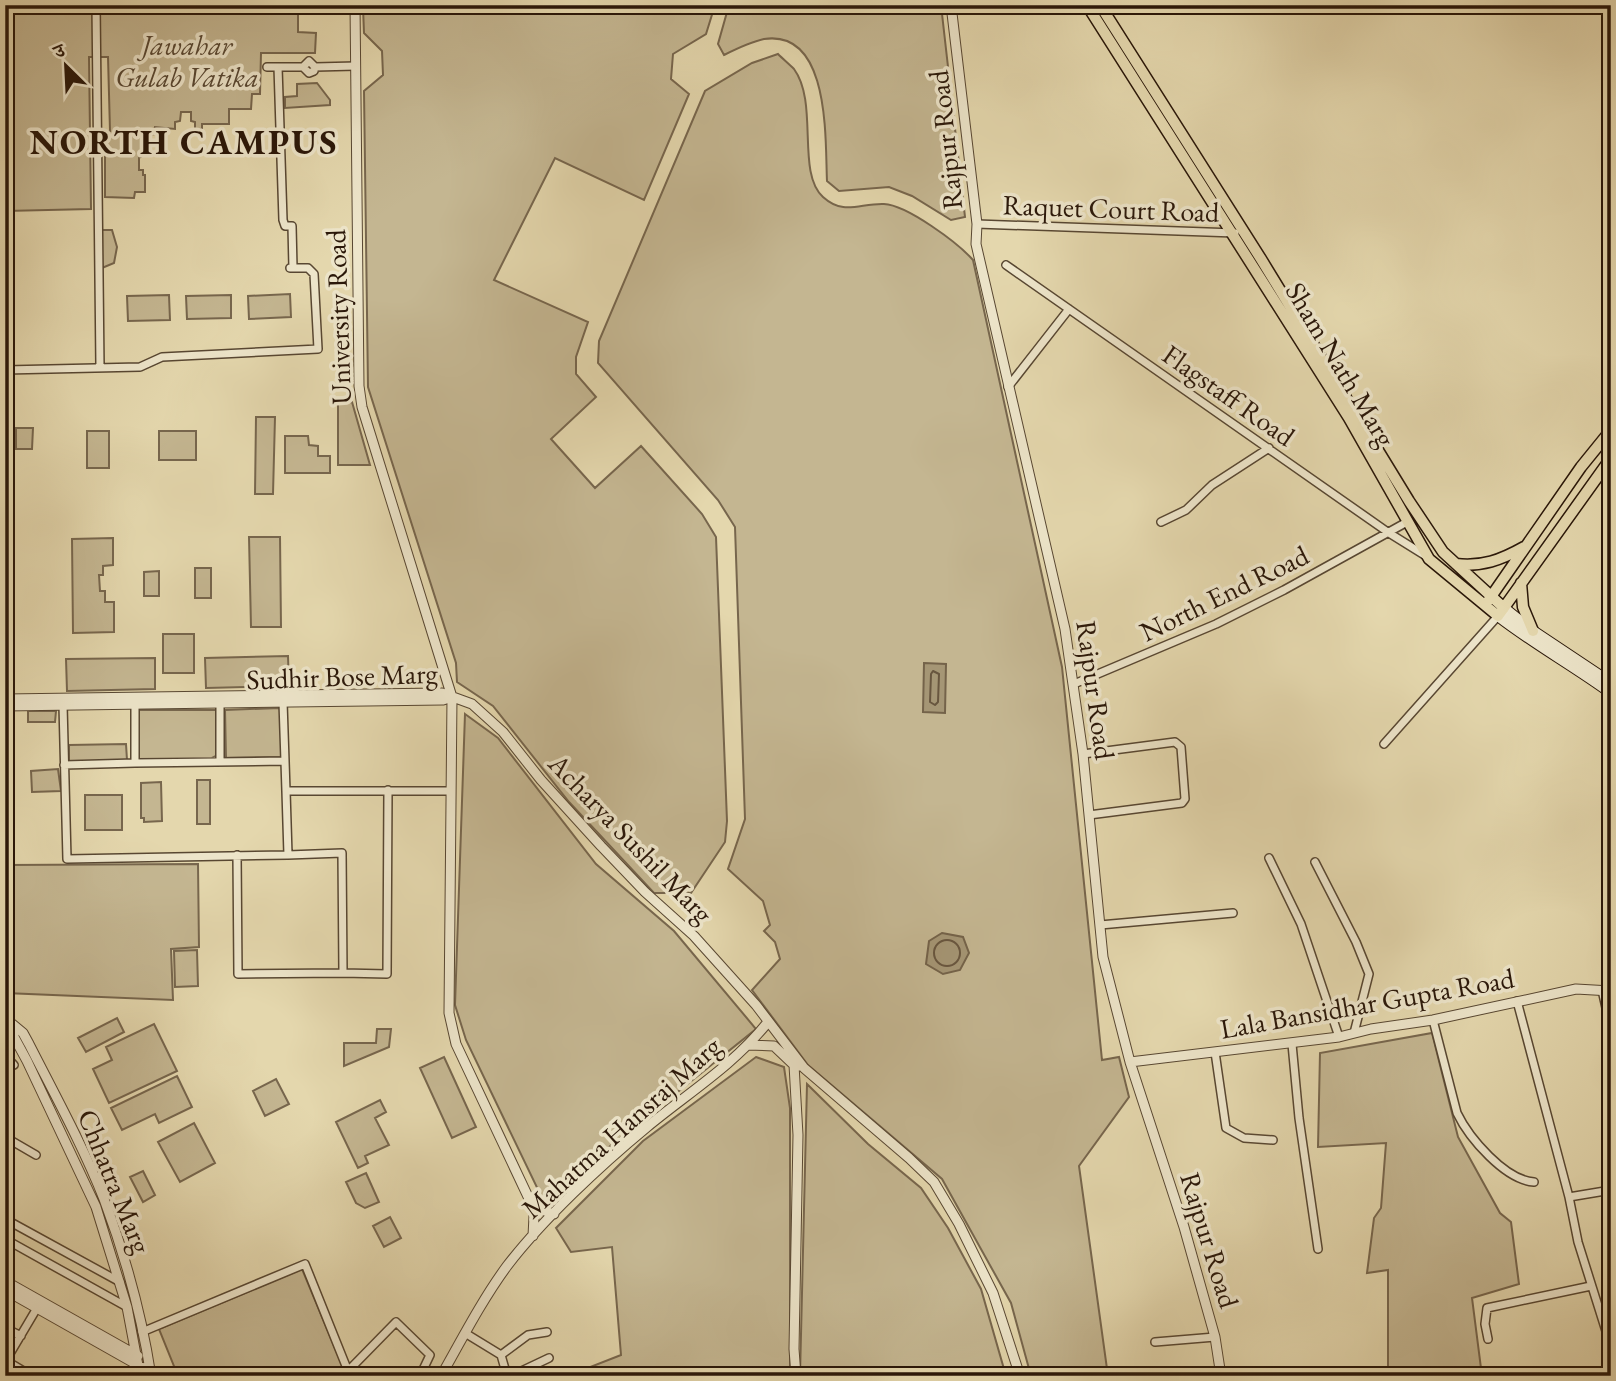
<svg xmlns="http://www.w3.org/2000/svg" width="1616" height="1381" font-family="'EB Garamond','Noto Serif Devanagari',serif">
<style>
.green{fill:#c4b691;stroke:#77664d;stroke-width:2}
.water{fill:#a59675;stroke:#74634a;stroke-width:2}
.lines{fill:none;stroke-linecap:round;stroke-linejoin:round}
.shore{stroke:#68563f;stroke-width:2}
.minor-casing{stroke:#584732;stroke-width:10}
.tertiary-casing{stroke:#584732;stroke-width:11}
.secondary-casing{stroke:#2a1709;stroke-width:12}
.primary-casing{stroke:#2a1709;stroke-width:13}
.minor{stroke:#ede5ca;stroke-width:7}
.tertiary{stroke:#ede5ca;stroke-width:9}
.secondary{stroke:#ede5ca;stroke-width:10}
.primary{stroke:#e4d7ad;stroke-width:10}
.labels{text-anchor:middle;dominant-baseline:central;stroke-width:7;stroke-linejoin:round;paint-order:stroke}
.park-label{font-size:28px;font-style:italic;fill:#584732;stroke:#ede5ca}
.street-label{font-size:28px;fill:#2a1709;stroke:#ede5ca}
.district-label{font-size:35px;font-weight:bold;letter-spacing:2px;fill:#2a1709;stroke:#ede5ca}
</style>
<rect width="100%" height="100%" fill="#e4d7ad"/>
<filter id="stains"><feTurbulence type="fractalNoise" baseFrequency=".00286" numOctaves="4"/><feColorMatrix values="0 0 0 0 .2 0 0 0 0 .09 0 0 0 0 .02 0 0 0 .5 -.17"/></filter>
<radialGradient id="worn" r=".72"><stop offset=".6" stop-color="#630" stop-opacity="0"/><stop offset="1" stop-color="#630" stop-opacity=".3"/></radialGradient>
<path class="green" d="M5 5H298V32L316 33 315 53H261L260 94H252L251 109H229V124H202V129H195V122L191 121V112H181L180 121 175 122V129L155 127V134L146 135 145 154 139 158V170H143V175H145V192H135L134 198 105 197V132L110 131 108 57H89L91 209 5 211Z
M715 5 706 34 673 54 671 79 689 94 644 200 555 158 494 280 588 322 576 357V374L596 397 551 439 595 488 641 446 702 514 716 537 727 821 725 842 691 893H654L569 802 493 706 457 682 456 663 368 387 364 91 383 75 382 51 364 33 363 7Z
M729 5H941L965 217 951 220 912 196 889 187 839 191 827 181C825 141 831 29 764 39 750 42 736 49 724 55L718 44Z
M778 54C783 59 789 64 794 69 819 103 796 173 823 197 844 216 860 203 884 204 907 205 958 243 973 260L1062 667 1102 1060 1119 1057 1129 1097 1079 1166 1108 1376H1031L1011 1303 942 1179 808 1065 752 990 780 959 775 942 764 931 770 925 763 901 728 869 745 819 735 527 718 500 598 363 599 341 705 91 752 63Z
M317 83 330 100V105L285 108V97L297 96V84Z
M101 230H112L117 247 114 263 102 268Z
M290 294 291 317 249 319 248 296Z
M169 295 170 320 128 321 127 296Z
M231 295V318L187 319 186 296Z
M352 402 370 465H338V403Z
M256 417H275L273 494H255Z
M16 428H33L32 449H16Z
M87 431H109V468H87Z
M159 431H196V460H159Z
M285 436H308L309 445 318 446V456H330V473H285Z
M249 537H280L281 627H251Z
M113 538V565L103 566V575H99L100 591H105V602H114V632L73 633 72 539Z
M195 568H211V598H195Z
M159 571V596H144V572Z
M163 634H194V673H163Z
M288 656 289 686 206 688 205 658Z
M155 658V689L67 691 66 659Z
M280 708 282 757 226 758 225 710Z
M138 710H218V755L212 758 139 759Z
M28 711H56L55 722H28Z
M465 714 498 738 596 864 674 931 756 1029 543 1200 466 1040 455 1005Z
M126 744 127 760 69 762V745Z
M58 769 61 791 32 792 31 771Z
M197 780H210V824H197Z
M161 782 162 821 144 822V818H141V783Z
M85 795H122V830H85Z
M198 864 199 947 171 949 173 1000 5 993V865Z
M197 950 198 986 175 987 174 951Z
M117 1018 124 1032 86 1052 78 1038Z
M154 1024 177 1071 109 1103 93 1069 112 1060 106 1047Z
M377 1029H391L389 1047 344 1066V1043H376Z
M1432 1033 1458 1137 1500 1213 1511 1222 1519 1284 1472 1298 1482 1376H1388V1270L1367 1273 1374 1218 1381 1208 1386 1143 1318 1147 1320 1053Z
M444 1057 476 1127 452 1138 420 1068Z
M756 1057 784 1067 790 1108V1376H579L585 1369 621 1355 612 1247 571 1252 556 1228 643 1141Z
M177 1076 192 1107 159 1123 155 1114 122 1130 111 1108Z
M276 1079 289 1104 265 1116 253 1091Z
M807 1084 868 1144 921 1188 948 1228 981 1289 1006 1376H800Z
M380 1100 386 1112 375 1118 389 1145 365 1156 368 1163 358 1168 336 1122Z
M194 1123 215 1163 180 1182 158 1142Z
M143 1171 155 1195 143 1202 130 1177Z
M366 1173 379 1202 365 1208 356 1203 346 1182Z
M390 1217 401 1238 384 1247 373 1226Z
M302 1269 345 1372 336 1376H178L159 1329Z"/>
<path class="water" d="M924 663 946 664 945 713 923 712Z
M942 933 963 937 969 953 960 970 943 974 926 964 929 941Z"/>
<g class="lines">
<path class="shore" d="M933 671 939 674 938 702 935 705 930 702 931 674Z
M934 953a13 13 0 1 1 26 0a13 13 0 1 1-26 0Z"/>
<defs>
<path id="minor" d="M96 5 100 367
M267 67H303
M278 67 283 220 285 226H292L293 268
M315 67 314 71 309 73 303 67 309 61 315 67 356 66
M977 224 1235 233
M1006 265 1389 533 1426 556
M5 370 140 367 162 357 318 349 314 274 308 268H290
M1008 387 1069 309
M1161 522 1186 510 1212 485 1269 448
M1074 684 1216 624 1284 590 1407 522
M283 702 286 791H451
M220 703V762
M135 704V763L285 761
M63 705 67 859 288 855
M1384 744 1498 616
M1083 754 1175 742 1181 747 1185 799 1182 803 1089 815
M64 765 135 763
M237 855 238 974 343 973 342 853 288 855 286 791
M1269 858 1301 924 1339 1037
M1315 862 1356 942 1369 974 1354 1033
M1100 925 1233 913
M343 973 387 974 388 790
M1602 990 1611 1030
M1517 1001 1569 1197 1578 1242 1611 1347
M1433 1020 1457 1113C1469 1138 1505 1180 1534 1182
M1292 1044 1299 1118 1318 1249
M1215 1052 1226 1128 1244 1138 1273 1140
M5 1055 14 1065
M5 1137 36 1155
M1569 1197 1611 1190
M5 1219 120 1282
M5 1239 127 1307
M5 1309 13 1295
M5 1328 21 1336
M142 1332 305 1264 348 1371 396 1322 430 1355 420 1376
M465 1333 501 1355
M1488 1339 1485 1324 1487 1308 1591 1286
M1155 1342 1215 1337
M5 1360 32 1376
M5 1362 37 1308
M507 1376 501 1355 528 1335 547 1332
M511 1376 549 1358"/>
<path id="tertiary" d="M355 5 359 386 362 407 452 697 449 1013 456 1044 531 1203 534 1216 533 1236
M951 5 977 224 976 244 1065 629 1083 754 1103 957 1130 1062 1184 1227 1215 1337 1221 1376
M5 699 442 693 472 704 503 732 541 780 601 846 645 892 694 936 756 1005 804 1068 909 1158 934 1182 959 1224 993 1293 1020 1376
M5 706 443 700 452 697
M5 1018 23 1033 29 1044C55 1095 83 1146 104 1199 125 1255 142 1317 151 1376
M5 1029 14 1037 27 1061 96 1207 127 1307 140 1376
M748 1045 774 1046 794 1065 799 1066
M1130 1062 1339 1037 1371 1029 1433 1020 1576 989 1611 991
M794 1065 798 1135 794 1349 796 1376
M531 1203 539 1209 554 1214
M5 1281 138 1356
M5 1290 143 1368
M441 1376C462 1339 482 1300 507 1266 543 1219 601 1165 647 1127 688 1093 734 1065 768 1022"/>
<path id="secondary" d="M1504 608 1530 629 1611 683
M1498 616C1534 644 1574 666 1611 693"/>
<path id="primary" d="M1087 5 1349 418 1429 559 1498 616 1611 458
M1100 5 1261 259 1409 501 1443 552 1504 608
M1456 564C1482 567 1501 560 1524 547
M1521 583 1523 607 1533 631
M1488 601 1581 467 1611 430"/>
</defs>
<use href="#minor" class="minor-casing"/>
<use href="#tertiary" class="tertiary-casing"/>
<use href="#secondary" class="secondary-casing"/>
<use href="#primary" class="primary-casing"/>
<use href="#minor" class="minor"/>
<use href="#tertiary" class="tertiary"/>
<use href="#secondary" class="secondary"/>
<use href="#primary" class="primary"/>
</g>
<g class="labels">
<g class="park-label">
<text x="187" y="45">Jawahar<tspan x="187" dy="32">Gulab Vatika</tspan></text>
</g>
<g class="street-label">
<text transform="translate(945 140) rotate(-96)">Rajpur Road</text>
<text transform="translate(1111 208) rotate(2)">Raquet Court Road</text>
<text transform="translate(338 317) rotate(-92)">University Road</text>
<text transform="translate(1341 364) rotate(59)">Sham Nath Marg</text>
<text transform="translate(1229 395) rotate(35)">Flagstaff Road</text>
<text transform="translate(1224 593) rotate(-26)">North End Road</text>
<text transform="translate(342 676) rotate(-2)">Sudhir Bose Marg</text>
<text transform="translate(1096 690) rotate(82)">Rajpur Road</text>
<text transform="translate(631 838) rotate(46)">Acharya Sushil Marg</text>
<text transform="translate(1367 1003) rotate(-10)">Lala Bansidhar Gupta Road</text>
<text transform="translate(621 1127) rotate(-42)">Mahatma Hansraj Marg</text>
<text transform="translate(115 1181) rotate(68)">Chhatra Marg</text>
<text transform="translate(1210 1240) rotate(73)">Rajpur Road</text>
</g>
<g class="district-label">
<text x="184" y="141">NORTH CAMPUS</text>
</g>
</g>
<rect width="1616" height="1381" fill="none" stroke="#e4d7ad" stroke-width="28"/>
<rect x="7" y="7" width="1602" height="1367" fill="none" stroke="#2a1709" stroke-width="3.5"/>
<rect x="14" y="14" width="1588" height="1353" fill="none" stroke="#2a1709" stroke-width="2"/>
<g transform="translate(66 66) rotate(336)" stroke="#ede5ca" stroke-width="5" paint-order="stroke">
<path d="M0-5L12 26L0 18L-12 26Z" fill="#2a1709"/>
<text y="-10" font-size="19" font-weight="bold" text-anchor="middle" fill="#2a1709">उ</text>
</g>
<rect width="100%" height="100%" filter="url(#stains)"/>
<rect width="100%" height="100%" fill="url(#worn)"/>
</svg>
